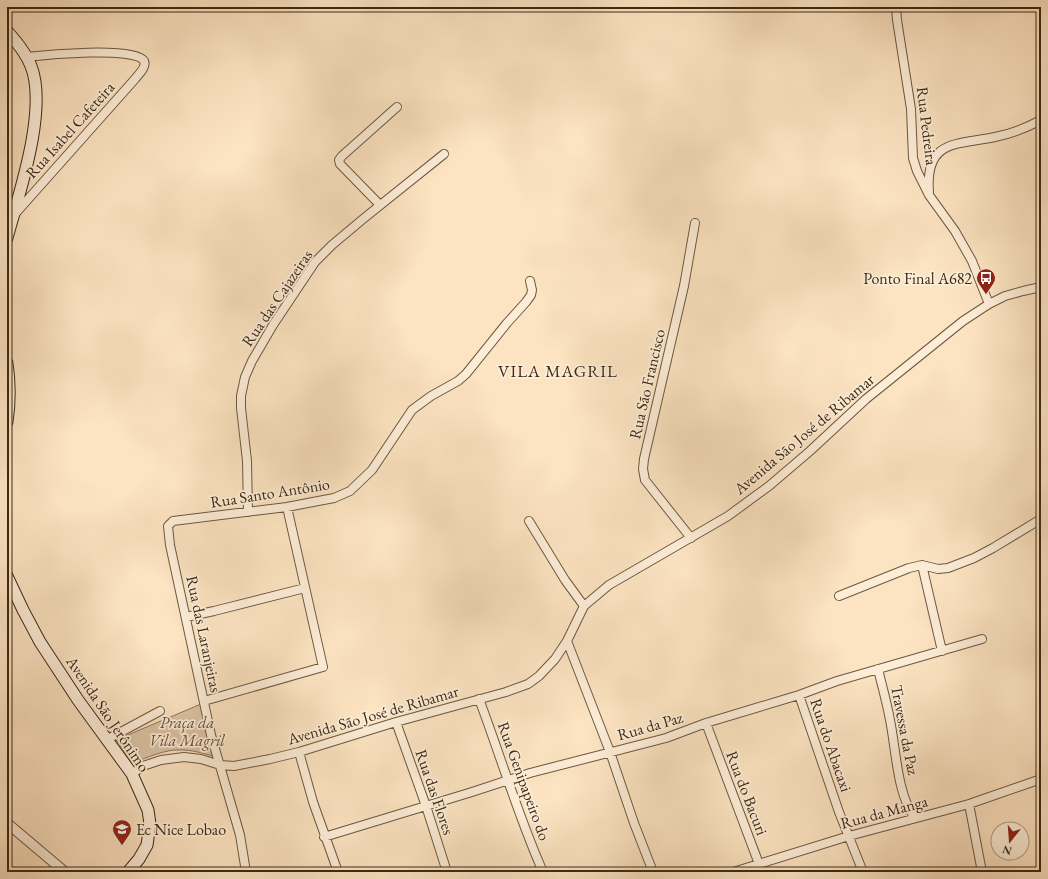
<svg xmlns="http://www.w3.org/2000/svg" width="1048" height="879" font-family="'EB Garamond',serif">
<style>
.green{fill:#dbc3a4;stroke:#8c765c}
.lines{fill:none;stroke-linecap:round;stroke-linejoin:round}
.minor-casing{stroke:#6c5840;stroke-width:10}
.tertiary-casing{stroke:#6c5840;stroke-width:11}
.secondary-casing{stroke:#3c2915;stroke-width:13}
.minor{stroke:#fdedd7;stroke-width:8}
.tertiary{stroke:#fdedd7;stroke-width:9}
.secondary{stroke:#fdedd7;stroke-width:11}
.labels{text-anchor:middle;dominant-baseline:central;stroke-width:3.5;stroke-linejoin:round;paint-order:stroke}
.street-label{font-size:16px;fill:#3c2915;stroke:#fdedd7}
.poi-label{font-size:16px;fill:#3c2915;stroke:#fdedd7;text-anchor:end}
.park-label{font-size:16px;font-style:italic;fill:#645039;stroke:#fdedd7}
.neighbourhood-label{font-size:17px;letter-spacing:1px;fill:#3c2915;stroke:#fdedd7}
</style>
<rect width="100%" height="100%" fill="#fce3c1"/>
<filter id="stains"><feTurbulence type="fractalNoise" baseFrequency=".005" numOctaves="4"/><feColorMatrix values="0 0 0 0 .2 0 0 0 0 .09 0 0 0 0 .02 0 0 0 .5 -.17"/></filter>
<radialGradient id="worn" r=".72"><stop offset=".6" stop-color="#630" stop-opacity="0"/><stop offset="1" stop-color="#630" stop-opacity=".3"/></radialGradient>
<path class="green" d="M201 704 213 756C202 753 192 750 181 750 165 749 147 758 132 763L116 740Z"/>
<g class="lines">
<defs>
<path id="minor" d="M896 7 897 20 911 109 913 158 917 171 929 195 955 231 972 261 989 304
M929 192C925 139 957 145 995 137 1012 134 1026 128 1041 120
M380 205 340 164 339 160 342 156 397 107
M7 212 14 215 135 79C138 75 147 67 144 61 136 46 43 55 26 57
M248 512 247 461 241 408V396L245 377 252 361 273 325 315 262 332 245 363 219 444 154
M529 521 565 580 584 606
M691 538 645 480 643 469 644 459 684 286 695 223
M922 565 942 651
M839 596 909 568 922 565 938 569 948 568 974 558 993 548 1041 519
M186 617 214 611 305 588
M567 641 610 752 634 823 653 872
M878 669C882 686 887 703 890 720 896 749 897 795 915 818
M799 695 839 812 863 872
M479 699C501 757 518 816 543 872
M204 701 323 667 287 507
M396 722 426 806 447 872
M706 723 762 872
M106 740 160 711
M299 752 313 802 338 872
M132 774 143 766 161 760 184 757 201 759 220 765 234 766 270 759 299 752 396 722 506 692 528 684 539 676 555 659 567 641 584 606 609 585 728 516 769 486 810 451 866 399 963 321 989 304 1005 296 1023 291 1041 287
M969 804 982 872
M324 837 472 792 530 773 666 738 706 723 799 695 837 681 982 639
M246 872 240 835 211 735 170 545 168 526 173 521 287 507 334 498 350 491 372 470 412 410 431 396 458 381 466 374 507 323 526 302 531 295 532 290 530 281
M733 872 849 836 969 804 1041 779"/>
<path id="tertiary" d="M7 823 65 872"/>
<path id="secondary" d="M7 31C16 41 26 53 31 66 48 109 19 194 7 238
M7 363C10 383 10 402 7 422
M7 576 23 610 40 642 78 700 132 774 148 810 150 824 147 845 139 859 128 872"/>
</defs>
<use href="#minor" class="minor-casing"/>
<use href="#tertiary" class="tertiary-casing"/>
<use href="#secondary" class="secondary-casing"/>
<use href="#minor" class="minor"/>
<use href="#tertiary" class="tertiary"/>
<use href="#secondary" class="secondary"/>
</g>
<defs>
<symbol id="bus-pin" viewBox="-11 -11 22 30"><path d="M0 17L-7.5 6A9.5 9.5 0 1 1 7.5 6Z" fill="#8f2418" stroke="#fdedd7"/><path d="M-5-6H5V4H4V6H2V4H-2V6H-4V4H-5ZM-3.5-4V0h7V-4ZM-3.5 1.2v1.5H-2V1.2ZM2 1.2v1.5H3.5V1.2Z" fill="#fff"/></symbol>
<symbol id="school-pin" viewBox="-11 -11 22 30"><path d="M0 17L-7.5 6A9.5 9.5 0 1 1 7.5 6Z" fill="#8f2418" stroke="#fdedd7"/><path d="M0-5L7-2L0 1L-7-2ZM-4 1L0 2.5L4 1V4Q0 6-4 4Z" fill="#fff"/></symbol>
</defs>
<g fill-rule="evenodd">
<use href="#bus-pin" x="975" y="267" width="22" height="30"/>
<use href="#school-pin" x="111" y="818" width="22" height="30"/>
</g>
<g class="labels">
<g class="street-label">
<text transform="translate(927 126) rotate(83)">Rua Pedreira</text>
<text transform="translate(70 130) rotate(-48)">Rua Isabel Cafeteira</text>
<text transform="translate(277 298) rotate(-56)">Rua das Cajazeiras</text>
<text transform="translate(647 384) rotate(-77)">Rua São Francisco</text>
<text transform="translate(804 434) rotate(-40)">Avenida São José de Ribamar</text>
<text transform="translate(270 493) rotate(-9)">Rua Santo Antônio</text>
<text transform="translate(204 634) rotate(78)">Rua das Laranjeiras</text>
<text transform="translate(108 714) rotate(56)">Avenida São Jerônimo</text>
<text transform="translate(373 715) rotate(-16)">Avenida São José de Ribamar</text>
<text transform="translate(650 726) rotate(-16)">Rua da Paz</text>
<text transform="translate(905 730) rotate(79)">Travessa da Paz</text>
<text transform="translate(831 745) rotate(71)">Rua do Abacaxi</text>
<text transform="translate(524 781) rotate(70)">Rua Genipapeiro do</text>
<text transform="translate(435 792) rotate(71)">Rua das Flores</text>
<text transform="translate(747 793) rotate(69)">Rua do Bacuri</text>
<text transform="translate(884 812) rotate(-15)">Rua da Manga</text>
</g>
<g class="poi-label">
<text x="972" y="278">Ponto Final A682</text>
<text x="136" y="829" text-anchor="start">Ec Nice Lobao</text>
</g>
<g class="park-label">
<text x="187" y="722">Praça da<tspan x="187" dy="18">Vila Magril</tspan></text>
</g>
<g class="neighbourhood-label">
<text x="558" y="371">VILA MAGRIL</text>
</g>
</g>
<rect width="1048" height="879" fill="none" stroke="#fce3c1" stroke-width="24"/>
<rect x="8" y="8" width="1032" height="863" fill="none" stroke="#3c2915" stroke-width="2"/>
<rect x="12" y="12" width="1024" height="855" fill="none" stroke="#3c2915"/>
<g transform="translate(1010 841) rotate(197)"><circle r="19" fill="#fdedd7" stroke="#b09f89"/>
<path d="M0-3L7 15L0 10L-7 15Z" fill="#8f2418"/>
<text y="-6" font-size="11" font-weight="bold" text-anchor="middle" fill="#3c2915">N</text>
</g>
<rect width="100%" height="100%" filter="url(#stains)"/>
<rect width="100%" height="100%" fill="url(#worn)"/>
</svg>
